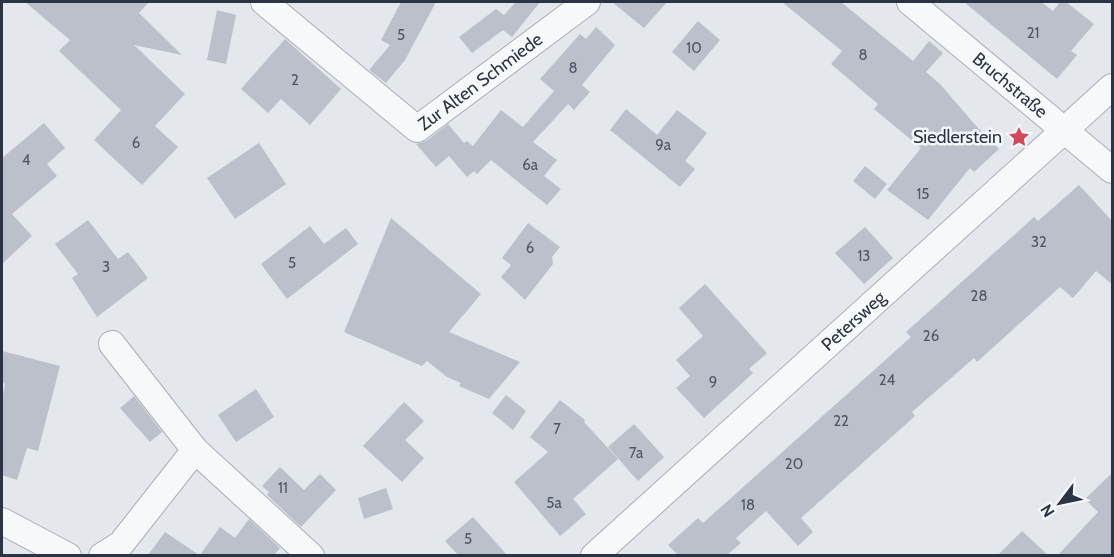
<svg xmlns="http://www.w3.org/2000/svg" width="1114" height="557" font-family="Cabin,sans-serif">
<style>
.building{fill:#bbc0ca}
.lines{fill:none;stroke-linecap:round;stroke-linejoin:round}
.minor-casing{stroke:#a9aeb7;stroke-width:28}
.minor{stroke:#f7f8fa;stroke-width:26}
.labels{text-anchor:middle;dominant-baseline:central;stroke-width:5;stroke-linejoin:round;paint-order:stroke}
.number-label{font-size:15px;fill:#4f5766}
.street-label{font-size:18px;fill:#2b3445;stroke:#f4f6f9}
.poi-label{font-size:18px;fill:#2b3445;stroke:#f4f6f9;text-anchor:end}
</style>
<rect width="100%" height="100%" fill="#e4e7ec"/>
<path class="building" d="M25 2H149L139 13 182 55 134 45 185 94 155 126 178 147 142 185 94 140 121 110 59 51 70 40Z
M401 2H436L405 60 386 83 369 70 390 45 381 40Z
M516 2H540L512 37 503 30 472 53 459 37 496 9 504 15Z
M612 2H667L644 28Z
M782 2H841L913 61 929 41 943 53 926 72 940 84 977 127 999 149 974 172 970 168 928 220 887 190 921 148 874 109 878 104 831 64 842 51Z
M964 2H1041L1053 11 1060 2H1066L1094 24 1071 51 1077 55 1057 79Z
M217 10 236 15 226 64 207 60Z
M698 21 720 40 694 71 672 52Z
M596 27 615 45 582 85 590 92 574 110 568 104 533 142 557 160 544 176 561 189 547 205 491 160 477 174 474 171 467 177 449 156 436 167 416 144 426 141 448 124 464 143 467 141 473 146 501 110 523 127 554 91 540 79 580 34 586 39Z
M285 39 341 89 310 125 281 99 268 113 241 89Z
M626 109 657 135 677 110 707 133 685 161 695 169 680 187 610 130Z
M44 123 65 148 47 164 57 176 12 214 32 236 2 264V158Z
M259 143 286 184 235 219 207 178Z
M865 166 887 184 875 199 853 181Z
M1079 185 1113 222V285L1096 271 1073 298 1060 287 977 362 974 358 912 412 915 416 801 518 813 532 798 546 766 511 736 538 741 543 727 555H678L668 545 698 518 703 523 911 337 906 332 1034 217 1038 221Z
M391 218 481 294 449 332 520 362 489 399 459 386 461 383 447 377 427 361 422 366 344 332Z
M88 220 118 259 128 252 148 278 97 317 72 278 78 274 55 244Z
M528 223 560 247 552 257 553 264 525 300 501 277 511 265 502 258Z
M310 226 324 244 346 228 358 244 287 299 261 264Z
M865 227 893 258 864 284 835 253Z
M705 284 767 353 749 369 753 373 704 418 676 388 690 376 676 360 703 336 679 308Z
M2 351 60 366 38 451 27 448 17 480 2 475V400L5 384 2 381Z
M256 389 274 417 236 442 218 415Z
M506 395 526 411 513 430 492 413Z
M134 396 162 432 150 442 120 408Z
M560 400 585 420 584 422 618 459 573 499 586 514 560 536 514 482 548 452 530 437Z
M404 402 424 421 405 440 424 458 402 482 363 446Z
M634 424 664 457 638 481 608 447Z
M280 467 304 490 320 474 336 490 301 527 267 495 269 492 262 486Z
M1113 472V555H1058L1098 512 1085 499Z
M386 488 393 509 364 519 358 498Z
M473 517 507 555H458L445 541Z
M249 519 280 548 274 555H200L220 527 235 538Z
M1022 531 1048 555H998Z
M165 532 199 555H148Z"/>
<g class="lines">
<defs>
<g id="minor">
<path id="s1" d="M264 2 417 129 587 2"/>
<path id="s2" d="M910 2 1112 170"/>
<path d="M112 344 195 450 311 556"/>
<path d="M2 521 68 556"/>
<path d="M102 556 121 544 195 450"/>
<path id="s3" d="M594 556 1112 87"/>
</g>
</defs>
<use href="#minor" class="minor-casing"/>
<use href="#minor" class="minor"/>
</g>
<defs>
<symbol id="sight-bare" viewBox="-9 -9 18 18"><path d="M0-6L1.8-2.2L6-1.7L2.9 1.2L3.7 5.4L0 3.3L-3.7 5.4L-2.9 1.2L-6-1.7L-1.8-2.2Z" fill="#d1495b" stroke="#f4f6f9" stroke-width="2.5" paint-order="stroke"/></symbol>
</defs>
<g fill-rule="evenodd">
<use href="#sight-bare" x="1004" y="122" width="30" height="30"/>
</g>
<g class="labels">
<g class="number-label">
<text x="1033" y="33">21</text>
<text x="401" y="35">5</text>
<text x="694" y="48">10</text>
<text x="863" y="55">8</text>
<text x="573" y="68">8</text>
<text x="295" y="80">2</text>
<text x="136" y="143">6</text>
<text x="663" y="145">9a</text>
<text x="26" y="160">4</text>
<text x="530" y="165">6a</text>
<text x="923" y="194">15</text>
<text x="1039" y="242">32</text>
<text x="530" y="248">6</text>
<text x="864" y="256">13</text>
<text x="292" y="263">5</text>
<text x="106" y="267">3</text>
<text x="979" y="296">28</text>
<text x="931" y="336">26</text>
<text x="887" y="380">24</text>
<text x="713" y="382">9</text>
<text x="841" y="421">22</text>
<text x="557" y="429">7</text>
<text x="636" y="453">7a</text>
<text x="794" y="464">20</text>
<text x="283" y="488">11</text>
<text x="554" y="503">5a</text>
<text x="748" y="505">18</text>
<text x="468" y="539">5</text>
</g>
<g class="street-label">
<text stroke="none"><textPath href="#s1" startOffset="278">Zur Alten Schmiede</textPath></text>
<text stroke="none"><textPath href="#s2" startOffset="130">Bruchstraße</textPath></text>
<text stroke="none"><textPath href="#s3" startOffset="350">Petersweg</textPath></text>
</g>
<g class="poi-label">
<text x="1002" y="137">Siedlerstein</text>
</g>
</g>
<rect width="1114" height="557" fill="none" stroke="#2b3445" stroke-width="6"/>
<g transform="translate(1060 503) rotate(238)" stroke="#f4f6f9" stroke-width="4.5" paint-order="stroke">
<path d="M0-4.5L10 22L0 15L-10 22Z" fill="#2b3445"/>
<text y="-9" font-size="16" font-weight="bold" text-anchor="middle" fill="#2b3445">N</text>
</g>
</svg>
